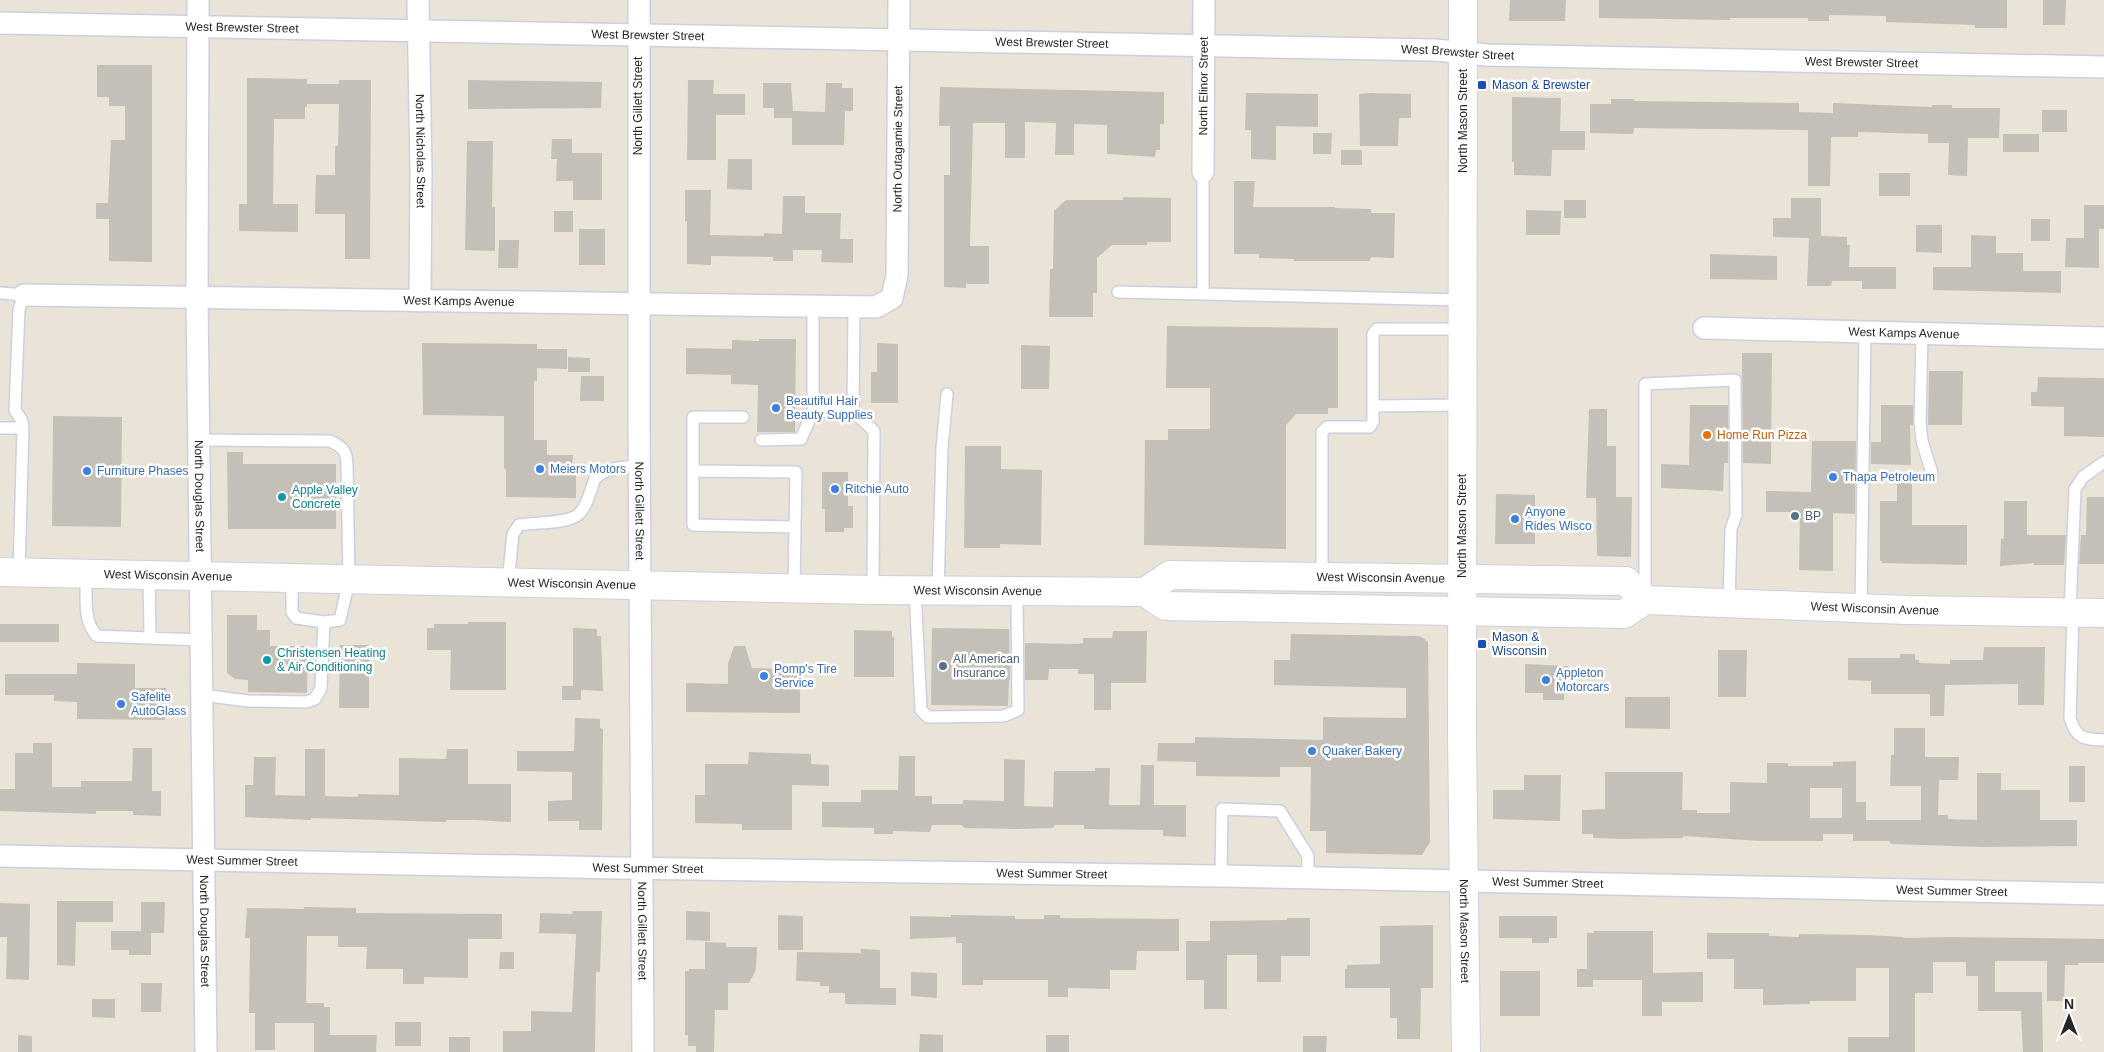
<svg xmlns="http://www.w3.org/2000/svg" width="2104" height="1052" font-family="Arial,sans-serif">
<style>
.building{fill:#c5c0b7;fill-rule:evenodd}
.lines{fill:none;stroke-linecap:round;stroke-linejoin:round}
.service-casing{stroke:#cccfe1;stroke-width:14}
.minor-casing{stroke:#cccfe1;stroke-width:24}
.secondary-casing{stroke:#cccfe1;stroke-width:30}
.service{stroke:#fff;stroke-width:11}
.minor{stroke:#fff;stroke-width:21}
.secondary{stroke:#fff;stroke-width:28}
.transit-dot{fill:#1a4fb4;stroke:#fff;stroke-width:2}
.shop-dot{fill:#3f7fe0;stroke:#fff;stroke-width:2}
.food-dot{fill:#e8710a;stroke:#fff;stroke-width:2}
.culture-dot{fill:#0f9aa8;stroke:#fff;stroke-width:2}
.service-dot{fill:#5c6f8a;stroke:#fff;stroke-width:2}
.labels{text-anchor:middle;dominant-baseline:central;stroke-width:5;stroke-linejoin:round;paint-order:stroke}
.street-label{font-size:12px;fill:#262626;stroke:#fff}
.transit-label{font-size:12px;fill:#164399;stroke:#fff;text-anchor:start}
.shop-label{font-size:12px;fill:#366cbe;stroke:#fff;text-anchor:start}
.food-label{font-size:12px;fill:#c56008;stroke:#fff;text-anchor:start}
.culture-label{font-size:12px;fill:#0d838f;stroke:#fff;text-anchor:start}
.service-label{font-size:12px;fill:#4e5e75;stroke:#fff;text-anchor:start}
</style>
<rect width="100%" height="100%" fill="#eae3d7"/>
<path class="building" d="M1510 0H1566L1565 21H1509Z
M1599 0H2007V28H1975V25L1886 22V16L1829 15V21H1808V18H1730V20L1599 18Z
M2043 0H2066L2065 25H2043Z
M97 65H152V262L109 261V219H96V203H108L111 140H125V106H109V97H97Z
M247 78 307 79V84H339V80H371L370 259H345V214H315L316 175H335V146H338L339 104H307V107H305V119H274L273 204H298V232L239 231V204H247Z
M468 80 602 82 601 108 468 109Z
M688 80H714L713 94H745V115H716V160H687Z
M763 83H791L793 111 825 112 826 83H842V88H853V111H845L844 145H792V118H774V108H763Z
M940 87 1164 92V124H1160V150H1156L1155 157 1107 154V125L1074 124V155H1055L1056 123 1025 122V158H1005V123H973L970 246H989V284H966V288L944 287V175H950V126H939Z
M1246 93 1318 94V127L1276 126V160L1251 159V130H1245Z
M1370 93 1411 94V118H1399L1398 146H1360L1359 94Z
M1512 97 1561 98 1560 131H1585V150H1552L1551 176 1514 175V162H1512Z
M1611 99H1634V101L1799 103V112L1833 113V103L1932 107V105H1952V108H2000L1999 138H1968L1967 176 1948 175 1949 143H1928V134L1858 132V137H1831L1830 186H1808V130L1634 128 1633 134 1590 133V104H1611Z
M2042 110H2067V132H2042Z
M1313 133H1332L1331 154H1313Z
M2003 134H2039V152H2003Z
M552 139H572V153H602V200H573V181H556L557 159H551Z
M467 141H493L492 207H495V251L465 250Z
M1341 150H1362V165H1341Z
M728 159H752V190L727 189Z
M1879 173H1910V196H1879Z
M1234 181H1255L1253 207H1335V208L1371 209V213H1395L1394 258 1371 257 1370 261H1294V259L1259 258V254H1234Z
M685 190H711L710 235 764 236V233L782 234 783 196H805V213H841L840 239H853V263L821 262 822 250H793V261H773V257L711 256V265L687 264V221H685Z
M1123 197 1171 198V242H1147V245H1112L1097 258V293H1093V317H1049L1050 269H1053L1054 211 1066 200H1123Z
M1791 198H1821V236L1847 237V245H1850L1849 267H1896V289H1862V281H1832L1831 286H1807L1809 238 1773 237V218H1791Z
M1564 200H1586V218H1564Z
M2084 205H2104V229H2099V268L2065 267 2066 238H2084Z
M1526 210 1561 211 1560 235H1526Z
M554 211H573V232H554Z
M2031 219H2050V241H2031Z
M1916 225H1942V253L1916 252Z
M579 229H605V265H579Z
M1971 235 1996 236V253H2023V271H2061V293L1933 290V267H1971Z
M499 240H519L518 268H498Z
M1710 254 1777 256V280L1710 279Z
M1167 326 1338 328V408H1328V414H1296L1286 425V549L1144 545 1145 440H1168V429H1210V388H1166Z
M759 339H796L795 432H757L758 385 731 384V375L686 374V348L732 349V340L759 341Z
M422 343 537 344V349H567V369L537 368V381H534V440H547V455H573L572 468H576V498L506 497V469H504V416L423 415Z
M877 343 898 344V403H871V372H877Z
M1021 345 1050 346 1049 389H1021Z
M1742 353H1772L1771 464 1743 463Z
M568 357 590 358V372H568Z
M1929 371H1963L1962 425H1928Z
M581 376H604V401H580Z
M2038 377 2104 378V437L2064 436V407L2031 406V392H2037Z
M1690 405H1728V463H1724L1723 491 1661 488V464L1689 465Z
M1881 405H1913V425H1910L1911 465 1871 464V442H1881Z
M1589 409H1607V446H1616V497H1632L1631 557 1597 556 1596 498H1586Z
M53 416 122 417 121 527 52 526Z
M1812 441H1856L1855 514 1833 513V571L1799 570 1800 512H1766V491L1811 492Z
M965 446H1001V469L1042 470 1041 545 1000 544V548H964Z
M227 452H243V464H336V529H228Z
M822 472H848V506H853V528H844V532H825V509H822Z
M1897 477H1912V525H1967V565L1882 563V561H1880V501H1897Z
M1496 494 1535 495V544H1495Z
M2087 497H2104V564H2079L2081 535H2086Z
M2004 501H2027V535H2066L2064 565H2034V563L2000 566 2001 538 2004 539Z
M227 615H257V630H270V646H308L307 693 248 692V680L235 679 227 673Z
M468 622H506V690H450L451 650H427V628H434V624H468Z
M0 624H59V642H0Z
M573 628 597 629V636H601L603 691 581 690V700H562V686H573Z
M932 628 1009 629 1010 680H1009L1008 706 931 705Z
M854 630 892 631V637H894V677H854Z
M1113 631H1147L1146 683H1111V710H1094V674H1078V669H1049L1048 680H1025V643L1078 644 1083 643V638H1112Z
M1291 634 1418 636 1422 637 1428 642 1430 842 1422 855 1326 853V831H1310L1311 767H1280V777L1196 776V762L1157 761 1158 743H1195V737L1323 740V717L1406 718V688L1274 685V660H1290Z
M340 645H369V708H339Z
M734 646H745L752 668 800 669V713L686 712V683L728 684V664Z
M1984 647H2045L2044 705H2018V684L1945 685 1944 716H1930V694H1871V681L1848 680V658H1900V654H1915V660H1919V663L1950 664V660H1983Z
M1718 650H1747L1746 697H1718Z
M77 663 135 664V688H166L165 720 77 719V702L54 701V695H5V674H77Z
M1525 664 1568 666 1567 694H1564V700H1543V693H1525Z
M1625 697H1670V729L1625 728Z
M575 718 600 719V728L603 729 602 830H579V821H548V801L572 800V772L517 771V751H574Z
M1894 728H1925V757H1959L1958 780H1939L1938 815H1948V819L1977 820V773H2001V790H2040V820H2077V846L1983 847 1890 844V841H1853V834H1823V841H1760L1683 836V838L1623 839 1593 838V834H1582V810L1605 809V772H1683L1682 810H1697V813H1730V782L1767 783V763H1788V766H1833V762L1856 761V802H1866V820H1921V786H1890L1891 755H1894ZM1810 788H1842V818H1810Z
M33 743H52V787H81V781H132L133 748H152V791H161V816L133 815V811H96V814L0 811V789H15V753H33Z
M305 749H325V796L358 797V794L399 795V758L446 759 447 749H468V784H511V822L474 820H446V822L311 818V820L245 817V785H253L254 757H276L275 795 305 796Z
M749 752 811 754V764L829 765V786L792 785V830H742V824L695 823V795H705V764H748Z
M899 756H915V796H932V804H963V800L1004 801V759L1025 760 1024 806 1053 807 1054 771H1095V768H1110L1109 805H1140L1141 765H1154V805H1186V837L1163 836V830L1084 829V825H1054V828L1017 829 965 828 961 825H932L930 832 893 831V834H874V828L822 827V802H861V790H898Z
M2069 766H2085V802H2069Z
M1524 775H1561L1560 821 1493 819V790H1524Z
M57 901H113V922H76L75 966 57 965Z
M141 902H165L164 933H151V955H129V950H111V931H141Z
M0 903 30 904 29 980 6 979 7 937H0Z
M304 907 356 908V913L502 914V939H468V978L424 977V984H403V969H366L367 947H338V936H307L306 1003H324V1007H330V1035H377L376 1052H314V1023H275V1050H255V1013H249L250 938H245L247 908 304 909Z
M573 911H602L600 972H596L595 1052H503V1031H531V1011L572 1012 576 934 539 933 540 913 572 914Z
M686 911 710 912V941L686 940Z
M778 915 803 916V950H778Z
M951 915 1015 916V919H1044V915H1060V918L1179 919V951H1137L1136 970H1110V989L1068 988V997H1048V980H983V985H962V943H956V937L910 939V916L951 917Z
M1499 916H1557V938H1549V943H1532V938H1499Z
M1287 918H1310V956H1281V982H1257V955H1227V1009H1204V980H1186V941H1210V921L1287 920Z
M1433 925V988H1421L1420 1039H1397V1018H1390V988H1345V969H1347V965L1380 964V926Z
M1594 931H1653V973L1703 972V1002H1662V1016H1642V980H1593V987H1577V969H1587V933H1594Z
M1707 933H1769V936L1799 937V934L1869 935 1903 937V938L1948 937 2104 939V963H2078V965H2065L2064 1001H2047V961H1995V992H2042L2043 1052H2023L2021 1011H1978V976H1966V962H1933V993H1915V1052H1848V1037H1889V968H1856V1001H1810V1004L1763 1005V989H1734V959H1707Z
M705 942 726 943V947H757L756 970 749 983H728V1010H715L714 1052H696V1046H688V1035H685V971H689V969H705Z
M861 949 880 950V988H896V1005L845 1004V993H829V986H820V982L796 981 797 952 861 953Z
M500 952H514V969H499Z
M1500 971H1540V1016H1500Z
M911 972 937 973V998L911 996Z
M141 983H162L161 1012H141Z
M92 999H115V1018L92 1017Z
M395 1022H421V1046H395Z
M920 1034 943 1035V1052H919Z
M18 1035 32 1036V1052H18Z
M1046 1035H1069V1052H1046Z
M1303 1036H1327L1326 1052H1303Z
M449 1037H470V1052H449Z"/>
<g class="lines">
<defs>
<path id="service" d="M1203 172V294L1463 300
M1118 292 1203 294
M0 293 24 295 19 309 15 410 22 421 23 428
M813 307V411H853
M854 307 853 411 874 431 873 590
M1922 334 1920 422 1922 441 1932 473
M1373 406 1463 405
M743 417H693V525L795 527 794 588
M0 428H23L19 573
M199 440 330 441C343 447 347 451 347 466L349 580 340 620 324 622 321 688 315 699 306 702 248 701 202 695
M761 440 801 439 813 411
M694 471 796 472 795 527
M86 575C87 594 82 621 97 636L201 640
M149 576 150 638
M1322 576V432L1327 427H1370L1373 422V334L1377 329H1463
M292 579V612L296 618 324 622
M508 583 513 534 519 525C535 522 568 524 579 514 584 508 588 500 590 493 592 489 593 482 595 479 605 467 625 467 639 466
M915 590 921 710 928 717 1004 716 1018 710 1017 593
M938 591 942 448 947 394
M1645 596V384L1735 380 1736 515 1731 529 1729 603
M1861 608 1865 332
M2070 612 2075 489 2083 477 2104 462
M2073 613 2070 718C2076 739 2084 739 2104 740
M1221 876 1222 809 1280 811 1308 856V879"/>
<g id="minor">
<path id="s1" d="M198 0 197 297 206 1052"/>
<path id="s2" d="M418 0 421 172 420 301"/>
<path id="s3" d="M639 0V429L643 1052"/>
<path id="s4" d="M0 23 1435 50 1487 55 2104 67"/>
<path id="s5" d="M1203 172 1204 0"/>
<path id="s6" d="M24 295 876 307 892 298 897 275 899 0"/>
<path id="s7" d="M1704 328 2104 338"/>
<path id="s8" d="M0 856 618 868 1221 876 2104 894"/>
</g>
<g id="secondary">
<path id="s9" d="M1463 0 1462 735 1466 1052"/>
<path id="s10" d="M0 572 873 590 1145 592 1165 606 1624 614 1645 600 1907 610 2104 613"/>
<path id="s11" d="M1145 592 1170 575 1626 581 1645 600"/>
</g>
</defs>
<use href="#service" class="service-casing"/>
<use href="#minor" class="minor-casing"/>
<use href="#secondary" class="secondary-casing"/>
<use href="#service" class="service"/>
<use href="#minor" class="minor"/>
<use href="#secondary" class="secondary"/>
</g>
<g class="transit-dot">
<rect x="1477" y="80" width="10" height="10" rx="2.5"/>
<rect x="1477" y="639" width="10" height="10" rx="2.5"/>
</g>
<g class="shop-dot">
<circle cx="776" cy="408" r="5"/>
<circle cx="540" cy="469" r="5"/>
<circle cx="87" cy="471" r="5"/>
<circle cx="1833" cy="477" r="5"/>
<circle cx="835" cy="489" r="5"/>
<circle cx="1515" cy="519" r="5"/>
<circle cx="764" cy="676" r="5"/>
<circle cx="1546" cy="680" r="5"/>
<circle cx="121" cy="704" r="5"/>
<circle cx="1312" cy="751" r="5"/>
</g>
<circle class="food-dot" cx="1707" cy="435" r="5"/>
<g class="culture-dot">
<circle cx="282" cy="497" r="5"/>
<circle cx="267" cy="660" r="5"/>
</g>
<g class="service-dot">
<circle cx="1795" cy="516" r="5"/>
<circle cx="943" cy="666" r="5"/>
</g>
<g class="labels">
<g class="street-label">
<text stroke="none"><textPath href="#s4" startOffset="242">West Brewster Street</textPath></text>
<text stroke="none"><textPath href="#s4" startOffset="648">West Brewster Street</textPath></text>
<text stroke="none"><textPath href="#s4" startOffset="1052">West Brewster Street</textPath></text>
<text stroke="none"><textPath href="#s4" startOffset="1458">West Brewster Street</textPath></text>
<text stroke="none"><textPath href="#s4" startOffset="1862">West Brewster Street</textPath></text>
<text stroke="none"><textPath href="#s5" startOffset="86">North Elinor Street</textPath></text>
<text transform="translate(638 106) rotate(-90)">North Gillett Street</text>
<text transform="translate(1463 121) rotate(-90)">North Mason Street</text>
<text stroke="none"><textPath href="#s6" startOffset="1020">North Outagamie Street</textPath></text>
<text stroke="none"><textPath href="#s2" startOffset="151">North Nicholas Street</textPath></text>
<text stroke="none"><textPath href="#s6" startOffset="435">West Kamps Avenue</textPath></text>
<text stroke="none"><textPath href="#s7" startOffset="200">West Kamps Avenue</textPath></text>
<text stroke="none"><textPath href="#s1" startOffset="496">North Douglas Street</textPath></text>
<text stroke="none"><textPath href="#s3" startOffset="511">North Gillett Street</textPath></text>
<text transform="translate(1462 526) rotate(-90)">North Mason Street</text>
<text stroke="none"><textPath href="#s10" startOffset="168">West Wisconsin Avenue</textPath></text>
<text stroke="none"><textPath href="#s11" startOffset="241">West Wisconsin Avenue</textPath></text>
<text stroke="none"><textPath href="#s10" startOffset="572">West Wisconsin Avenue</textPath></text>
<text stroke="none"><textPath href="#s10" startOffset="978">West Wisconsin Avenue</textPath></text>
<text stroke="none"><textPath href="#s10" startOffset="1884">West Wisconsin Avenue</textPath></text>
<text stroke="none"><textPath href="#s8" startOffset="242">West Summer Street</textPath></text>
<text stroke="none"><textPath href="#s8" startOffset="648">West Summer Street</textPath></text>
<text stroke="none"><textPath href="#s8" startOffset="1052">West Summer Street</textPath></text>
<text stroke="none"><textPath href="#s8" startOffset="1548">West Summer Street</textPath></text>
<text stroke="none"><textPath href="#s8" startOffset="1952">West Summer Street</textPath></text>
<text stroke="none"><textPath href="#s1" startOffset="931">North Douglas Street</textPath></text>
<text stroke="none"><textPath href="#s3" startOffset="931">North Gillett Street</textPath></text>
<text stroke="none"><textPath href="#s9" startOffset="931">North Mason Street</textPath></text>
</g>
<g class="transit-label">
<text x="1492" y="85">Mason &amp; Brewster</text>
<text x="1492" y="637">Mason &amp;<tspan x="1492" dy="14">Wisconsin</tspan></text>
</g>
<g class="shop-label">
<text x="786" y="401">Beautiful Hair<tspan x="786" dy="14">Beauty Supplies</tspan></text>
<text x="550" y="469">Meiers Motors</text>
<text x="97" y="471">Furniture Phases</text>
<text x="1843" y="477">Thapa Petroleum</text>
<text x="845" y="489">Ritchie Auto</text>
<text x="1525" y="512">Anyone<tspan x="1525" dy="14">Rides Wisco</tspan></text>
<text x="774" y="669">Pomp's Tire<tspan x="774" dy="14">Service</tspan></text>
<text x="1556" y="673">Appleton<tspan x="1556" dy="14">Motorcars</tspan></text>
<text x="131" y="697">Safelite<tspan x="131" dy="14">AutoGlass</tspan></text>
<text x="1322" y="751">Quaker Bakery</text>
</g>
<g class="food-label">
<text x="1717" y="435">Home Run Pizza</text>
</g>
<g class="culture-label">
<text x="292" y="490">Apple Valley<tspan x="292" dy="14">Concrete</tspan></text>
<text x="277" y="653">Christensen Heating<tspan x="277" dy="14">&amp; Air Conditioning</tspan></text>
</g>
<g class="service-label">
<text x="1805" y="516">BP</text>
<text x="953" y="659">All American<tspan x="953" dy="14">Insurance</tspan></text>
</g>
</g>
<g transform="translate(2069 1017)" stroke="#ffffff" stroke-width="4" paint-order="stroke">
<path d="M0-4L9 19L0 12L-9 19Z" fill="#262626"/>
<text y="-8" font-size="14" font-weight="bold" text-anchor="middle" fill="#262626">N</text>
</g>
</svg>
